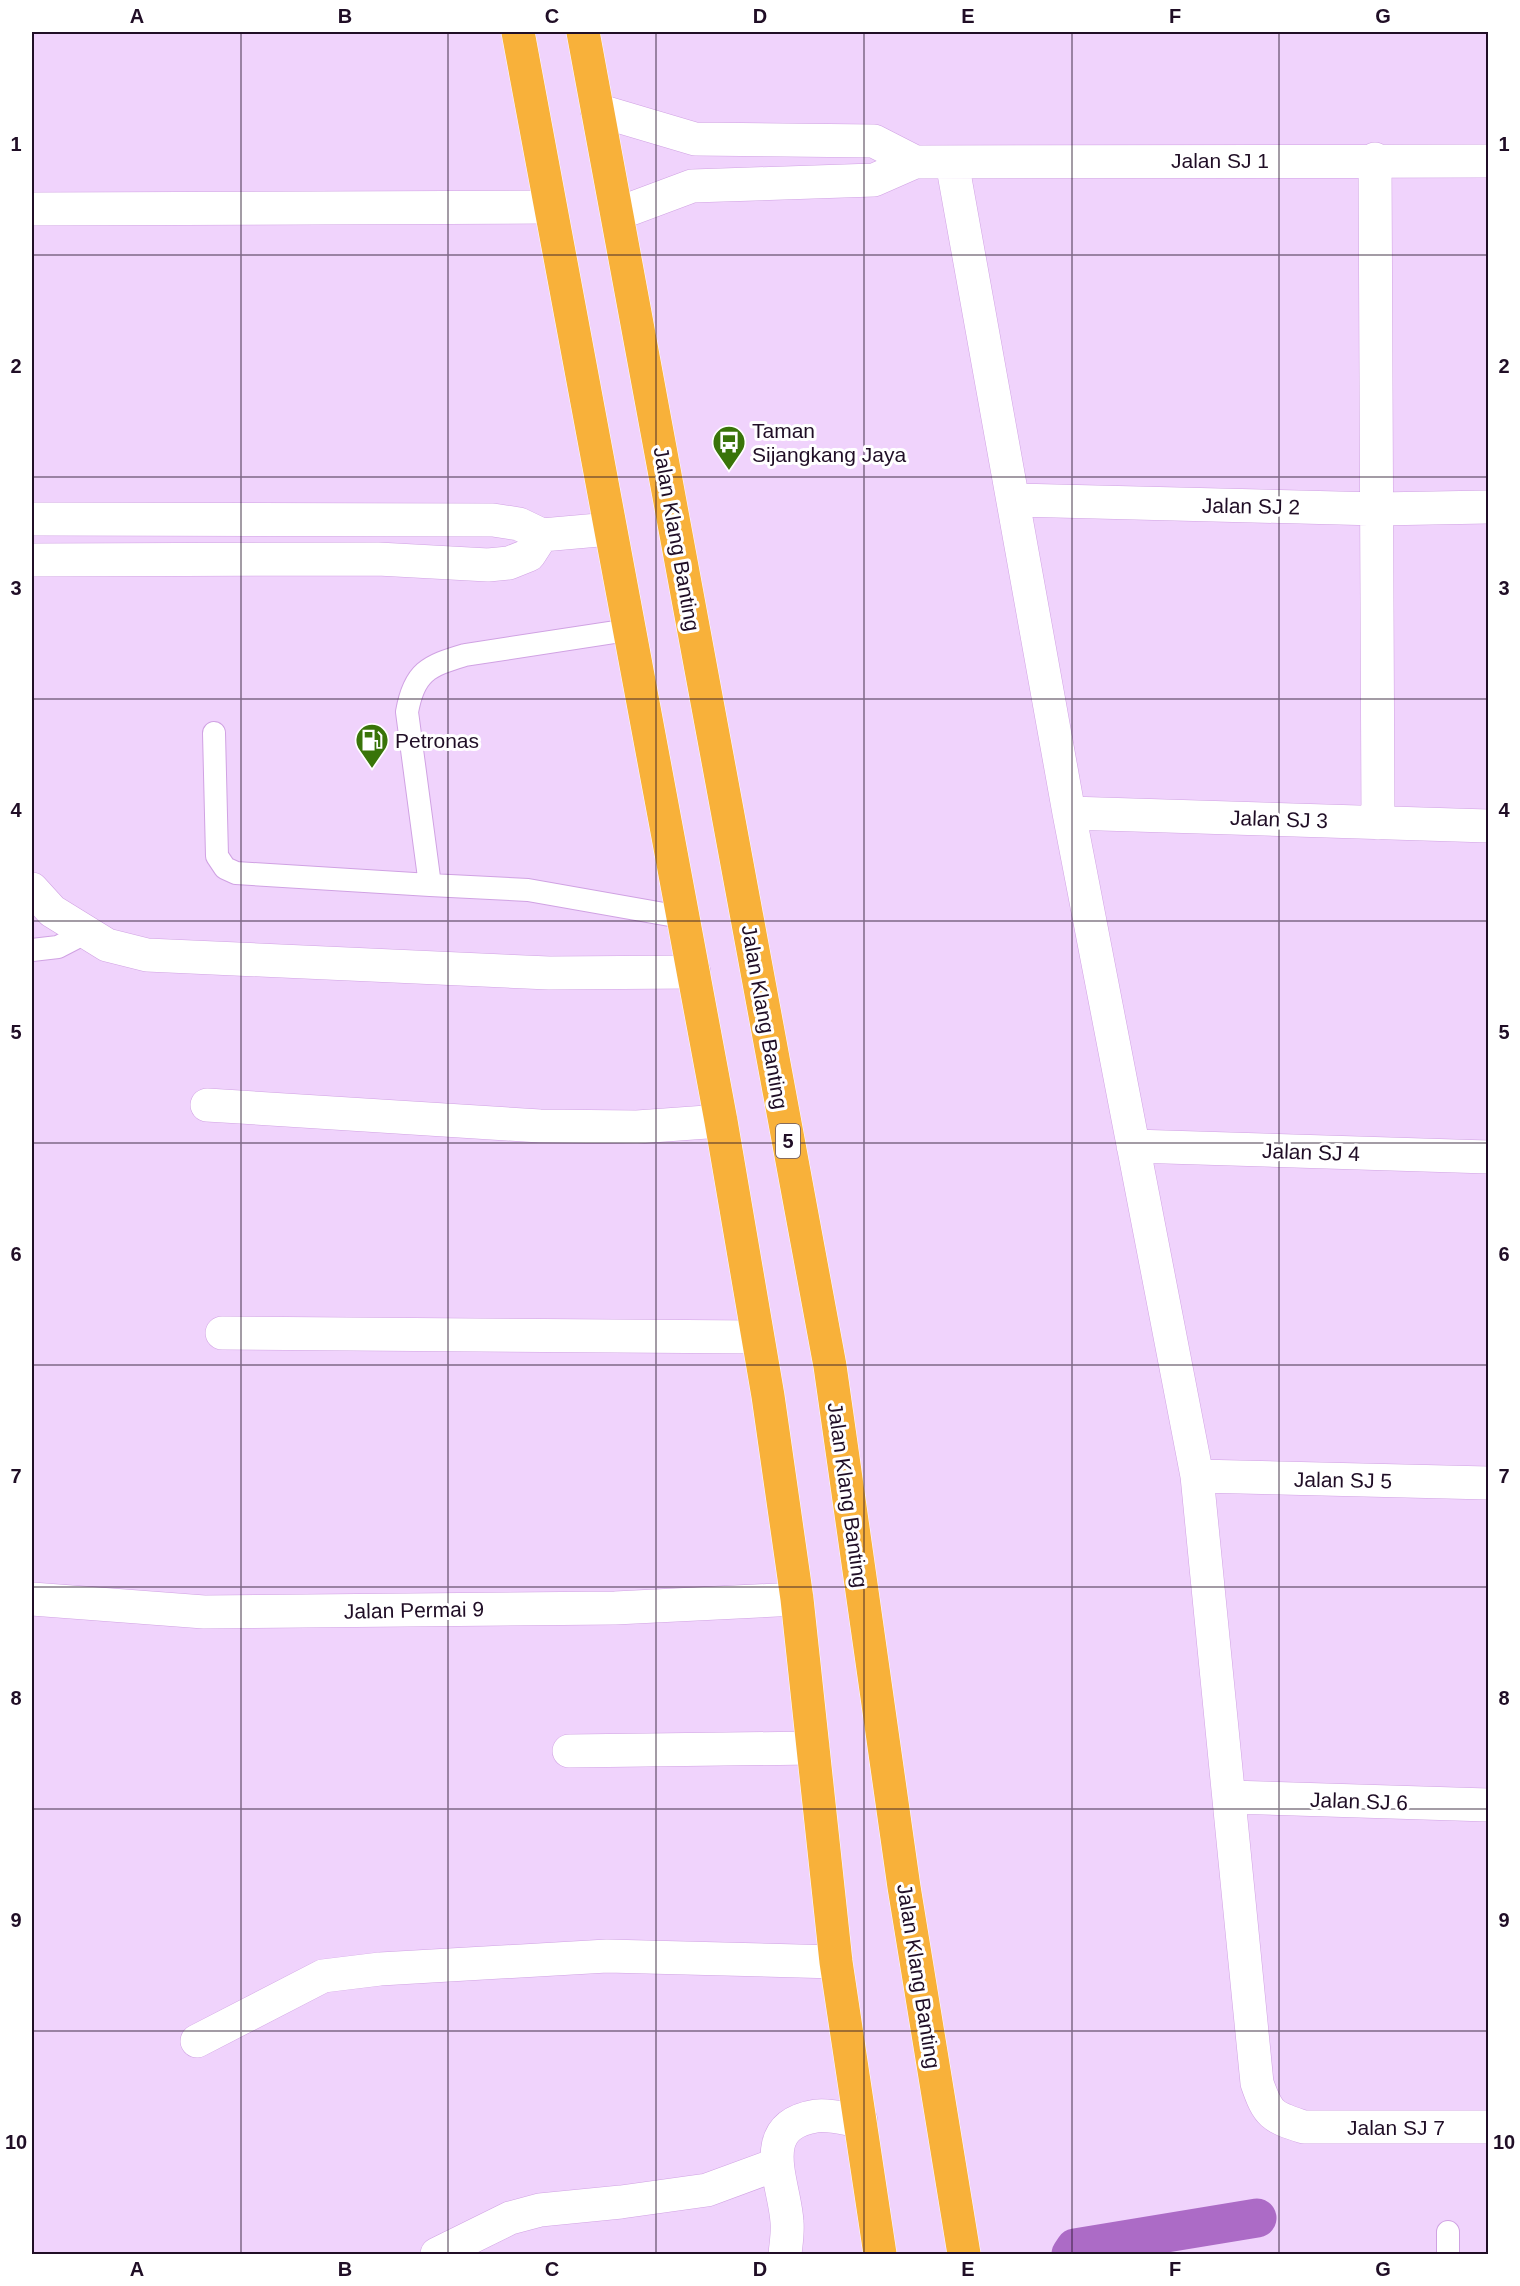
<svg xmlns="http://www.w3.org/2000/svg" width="1520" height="2286" font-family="Arial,sans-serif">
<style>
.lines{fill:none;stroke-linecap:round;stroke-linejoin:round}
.canal{stroke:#ac6bc6;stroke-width:39}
.lane-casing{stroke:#d0a2e3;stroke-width:24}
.street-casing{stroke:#d0a2e3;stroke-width:34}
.highway-casing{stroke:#fff;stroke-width:34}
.lane{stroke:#fff;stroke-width:22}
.street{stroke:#fff;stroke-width:33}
.highway{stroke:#f8b13a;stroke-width:33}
.grid{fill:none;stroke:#200e26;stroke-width:1.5;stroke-opacity:0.55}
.labels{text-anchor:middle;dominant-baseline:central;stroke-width:6;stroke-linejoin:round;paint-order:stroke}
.shield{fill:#fff;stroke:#635667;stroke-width:1.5}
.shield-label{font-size:20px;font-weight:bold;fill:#200e26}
.street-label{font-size:21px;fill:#200e26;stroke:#fff}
.poi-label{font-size:21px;fill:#200e26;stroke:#fff;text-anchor:start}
.neatline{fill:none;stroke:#200e26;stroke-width:2}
.grid-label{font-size:20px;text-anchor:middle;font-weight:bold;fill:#200e26}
</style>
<rect width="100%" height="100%" fill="#f0d3fc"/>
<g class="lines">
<path class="canal" d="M1071 2254 1075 2248 1257 2218"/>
<defs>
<path id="lane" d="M628 630 465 655C428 666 414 672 407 712L430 885 528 890 681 917
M214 733 217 856 225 868 236 873 430 885
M32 950 58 947 87 932
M1448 2254V2232"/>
<path id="street" d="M597 110 695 139 874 141 915 162
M1375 159 1378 823
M952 162 1069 813 1197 1476 1257 2083C1268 2115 1272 2117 1304 2127H1488
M32 209 550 207
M617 214 692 186 874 180 915 162 1488 161
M1015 500 1378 509 1488 507
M32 519 493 520 519 524 542 535
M32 560 378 559 488 565 509 563 529 555 542 535 610 529
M1069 813 1488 826
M32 889 52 911 107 945 147 955 549 973 694 972
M207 1105 540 1126 637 1127 721 1121
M1133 1146 1488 1157
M222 1333 757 1337
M1197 1476 1488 1483
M32 1599 204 1612 615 1608 797 1599
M569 1751 813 1748
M1229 1797 1488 1805
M197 2041 323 1976 380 1969 607 1956 836 1962
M437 2254 510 2218 540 2210 621 2202 707 2190 775 2165
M785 2254C786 2244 788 2233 787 2222 785 2183 753 2126 816 2116 829 2114 847 2119 861 2121"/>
<path id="highway" d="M518 32 721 1121 768 1396 797 1599 836 1962 880 2254
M583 32 830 1366 904 1887 964 2254"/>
</defs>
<use href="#lane" class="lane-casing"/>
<use href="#street" class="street-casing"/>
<use href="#highway" class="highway-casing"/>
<use href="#lane" class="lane"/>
<use href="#street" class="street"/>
<use href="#highway" class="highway"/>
</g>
<path class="grid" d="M241 32V2254M448 32V2254M656 32V2254M864 32V2254M1072 32V2254M1279 32V2254M32 255H1488M32 477H1488M32 699H1488M32 921H1488M32 1143H1488M32 1365H1488M32 1587H1488M32 1809H1488M32 2031H1488"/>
<defs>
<symbol id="bus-pin" viewBox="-11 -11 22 30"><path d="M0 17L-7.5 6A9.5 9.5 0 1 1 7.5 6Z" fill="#397409" stroke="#fff"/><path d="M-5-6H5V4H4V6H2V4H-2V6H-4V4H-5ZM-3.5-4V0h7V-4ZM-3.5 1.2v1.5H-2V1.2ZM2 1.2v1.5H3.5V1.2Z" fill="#fff"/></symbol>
<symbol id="fuel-pin" viewBox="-11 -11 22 30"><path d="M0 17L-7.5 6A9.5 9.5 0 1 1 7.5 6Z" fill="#397409" stroke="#fff"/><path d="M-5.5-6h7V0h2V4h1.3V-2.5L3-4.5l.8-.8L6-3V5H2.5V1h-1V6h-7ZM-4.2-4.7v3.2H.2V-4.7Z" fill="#fff"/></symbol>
</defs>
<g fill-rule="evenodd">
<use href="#bus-pin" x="710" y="423" width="38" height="52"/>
<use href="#fuel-pin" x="353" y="721" width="38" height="52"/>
</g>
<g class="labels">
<rect class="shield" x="776" y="1124" width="24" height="34" rx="4.5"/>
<g class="shield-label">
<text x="788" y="1141">5</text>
</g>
<g class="street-label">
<text x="1220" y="160">Jalan SJ 1</text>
<text transform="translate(1251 506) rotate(1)">Jalan SJ 2</text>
<text transform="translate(677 539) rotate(80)">Jalan Klang Banting</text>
<text transform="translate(1279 819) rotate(2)">Jalan SJ 3</text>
<text transform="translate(765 1017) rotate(80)">Jalan Klang Banting</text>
<text transform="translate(1311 1152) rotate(2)">Jalan SJ 4</text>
<text transform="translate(1343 1480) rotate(1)">Jalan SJ 5</text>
<text transform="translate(848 1495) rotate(82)">Jalan Klang Banting</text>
<text transform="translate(414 1610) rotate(-1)">Jalan Permai 9</text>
<text transform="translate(1359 1801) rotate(2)">Jalan SJ 6</text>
<text transform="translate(919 1976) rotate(81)">Jalan Klang Banting</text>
<text x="1396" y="2127">Jalan SJ 7</text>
</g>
<g class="poi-label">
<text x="752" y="430">Taman<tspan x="752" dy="24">Sijangkang Jaya</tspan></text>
<text x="395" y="740">Petronas</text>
</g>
</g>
<rect width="1520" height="2286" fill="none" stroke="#ffffff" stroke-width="66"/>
<rect x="33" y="33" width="1454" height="2220" class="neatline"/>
<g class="grid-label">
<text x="137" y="23">A</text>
<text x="345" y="23">B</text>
<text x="552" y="23">C</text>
<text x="760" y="23">D</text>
<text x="968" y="23">E</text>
<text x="1175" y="23">F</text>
<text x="1383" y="23">G</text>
<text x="16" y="151">1</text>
<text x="1504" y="151">1</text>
<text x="16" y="373">2</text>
<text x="1504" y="373">2</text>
<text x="16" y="595">3</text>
<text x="1504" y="595">3</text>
<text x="16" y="817">4</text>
<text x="1504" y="817">4</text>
<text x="16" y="1039">5</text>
<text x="1504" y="1039">5</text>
<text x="16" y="1261">6</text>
<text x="1504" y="1261">6</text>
<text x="16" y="1483">7</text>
<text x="1504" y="1483">7</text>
<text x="16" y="1705">8</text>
<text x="1504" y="1705">8</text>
<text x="16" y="1927">9</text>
<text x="1504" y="1927">9</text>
<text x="16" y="2149">10</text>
<text x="1504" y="2149">10</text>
<text x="137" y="2276">A</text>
<text x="345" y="2276">B</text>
<text x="552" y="2276">C</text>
<text x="760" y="2276">D</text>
<text x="968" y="2276">E</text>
<text x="1175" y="2276">F</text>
<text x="1383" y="2276">G</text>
</g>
</svg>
